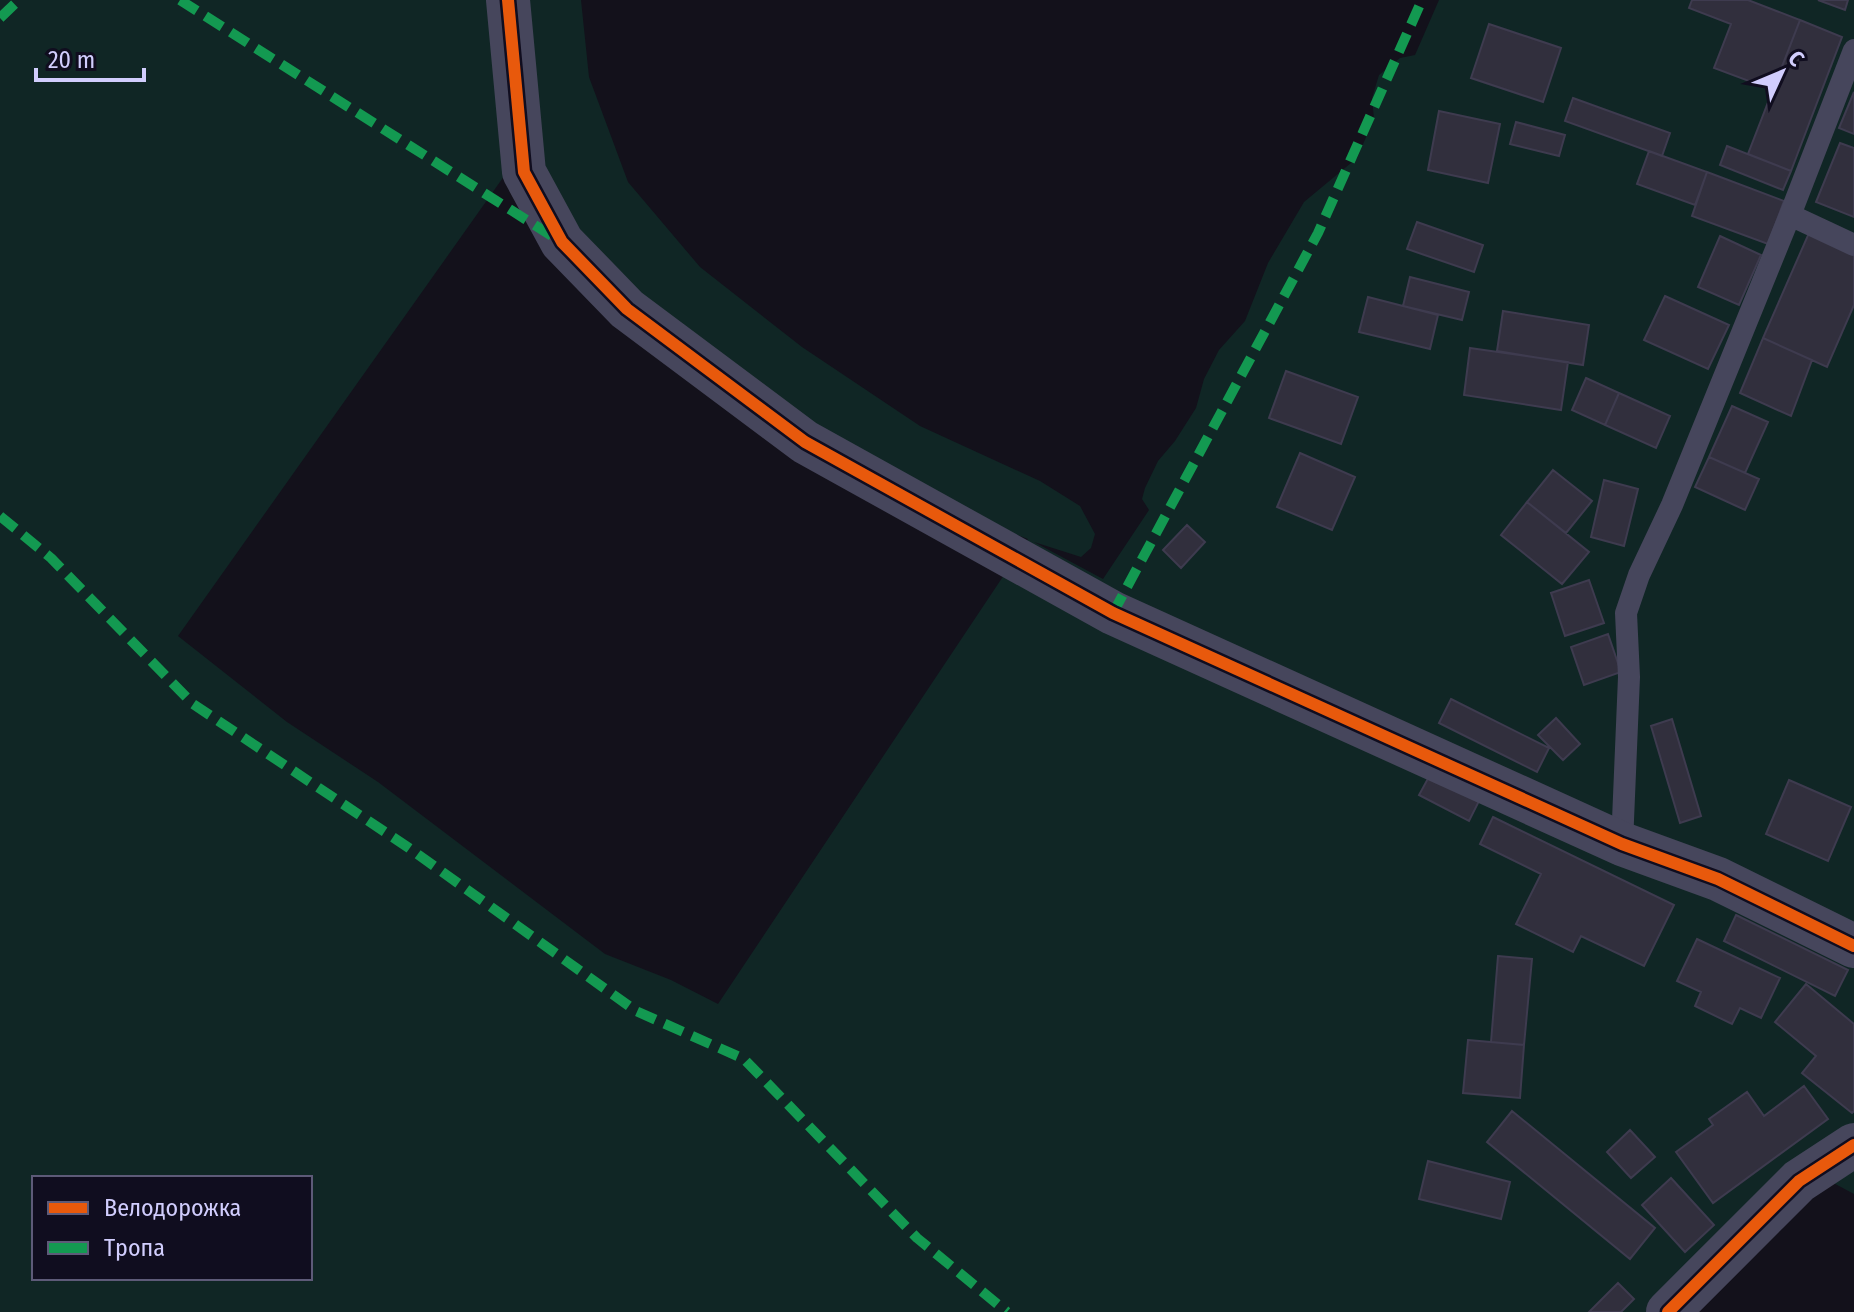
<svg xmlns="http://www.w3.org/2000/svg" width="1854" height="1312" font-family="'Fira Sans Condensed',sans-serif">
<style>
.green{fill:#102625;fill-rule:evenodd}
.building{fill:#312f3d;stroke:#3e3b4f;stroke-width:2}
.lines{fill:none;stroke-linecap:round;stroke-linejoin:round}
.service{stroke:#46465c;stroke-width:22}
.tertiary{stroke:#46465c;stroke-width:44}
.quiet{stroke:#139951;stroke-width:10;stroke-dasharray:20 10;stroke-linecap:butt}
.cycleway-casing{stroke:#100d1f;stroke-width:17}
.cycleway{stroke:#e8590c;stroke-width:12}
</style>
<rect width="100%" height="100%" fill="#13111b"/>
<path class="green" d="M0 0H581L589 77 628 182 700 267 802 347 920 426 1040 481 1080 506 1095 534 1091 548 1081 557 1034 542 1103 579 1149 510 1142 499 1145 488 1158 461 1175 441 1196 408 1204 379 1219 350 1245 321 1268 263 1304 202 1357 158 1374 119 1372 98 1379 75 1400 58 1415 55 1439 0H1854V1194L1798 1164 1658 1312H0ZM534 134 578 280 848 471 1028 539 718 1004 671 980 605 954 378 782 287 722 178 636ZM34 1178H310V1278H34Z"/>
<path class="building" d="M1692 0H1748L1800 20 1773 90 1714 68 1731 24 1689 8Z
M1818 0H1848L1845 10Z
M1800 20 1842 37 1791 171 1748 154Z
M1489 24 1561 48 1543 102 1471 78Z
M1854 92V134L1839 128Z
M1573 98 1670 133 1662 156 1565 121Z
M1439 111 1500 124 1488 183 1428 170Z
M1516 122 1565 135 1559 156 1510 144Z
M1840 143 1854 148V217L1816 202Z
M1727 146 1791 171 1783 190 1720 165Z
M1649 151 1707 172 1695 205 1637 184Z
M1707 172 1784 201 1768 244 1692 216Z
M1417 222 1483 245 1474 272 1407 249Z
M1809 233 1854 253V305L1827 367 1763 338Z
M1720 236 1761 255 1739 305 1698 287Z
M1410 277 1469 292 1462 320 1403 306Z
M1665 296 1729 325 1708 369 1644 340Z
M1368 297 1438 315 1430 349 1359 332Z
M1503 311 1589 325 1583 365 1497 351Z
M1763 338 1812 360 1791 416 1740 393Z
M1470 348 1568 362 1561 410 1464 395Z
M1286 371 1358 397 1341 444 1269 418Z
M1586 378 1619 393 1605 425 1572 410Z
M1619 393 1670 416 1656 448 1605 425Z
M1732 406 1768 422 1745 473 1709 457Z
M1300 453 1355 477 1332 530 1277 507Z
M1709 457 1759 479 1745 510 1695 487Z
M1553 470 1592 501 1566 533 1527 502Z
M1604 480 1638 489 1624 546 1591 537Z
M1527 502 1589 552 1562 584 1501 535Z
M1187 525 1205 542 1181 568 1163 550Z
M1589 580 1604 623 1565 636 1551 593Z
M1608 634 1621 672 1584 685 1571 647Z
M1451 699 1549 748 1537 772 1439 723Z
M1556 718 1580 744 1563 760 1538 735Z
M1672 719 1701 816 1680 823 1651 726Z
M1431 773 1480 799 1469 821 1419 795Z
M1789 780 1851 807 1828 861 1766 834Z
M1493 817 1674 905 1644 966 1581 936 1573 952 1516 924 1541 874 1480 844Z
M1736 915 1848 970 1835 996 1724 941Z
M1697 939 1780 978 1761 1018 1740 1008 1732 1024 1695 1006 1701 992 1677 981Z
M1498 956 1532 959 1524 1045 1491 1042Z
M1806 984 1854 1024V1111L1852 1113 1802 1073 1816 1056 1775 1022Z
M1468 1040 1524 1045 1520 1098 1463 1093Z
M1804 1086 1828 1119 1713 1203 1676 1152 1713 1125 1709 1119 1747 1092 1764 1116Z
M1512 1111 1655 1228 1630 1259 1487 1142Z
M1630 1130 1655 1157 1631 1178 1607 1152Z
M1428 1161 1510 1182 1501 1219 1419 1199Z
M1671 1178 1714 1225 1685 1252 1642 1205Z
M1618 1283 1634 1299 1621 1312H1589Z"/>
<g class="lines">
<path class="service" d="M1790 215 1854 245
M1622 844 1629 677 1626 613 1639 575 1672 505 1790 215 1854 50"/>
<path class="tertiary" d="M508 0 524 172 562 242 627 309 805 442 1113 613 1622 844 1718 879 1854 946
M1668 1312 1799 1181 1854 1145"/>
<path class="quiet" d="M180 0 555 238
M0 18 19 0
M0 516 51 558 193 704 409 848 636 1011 744 1059 917 1238 1007 1312
M1113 613 1318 233 1422 0"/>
<defs>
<path id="cycleway" d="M508 0 524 172 562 242 627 309 805 442 1113 613 1622 844 1718 879 1854 946
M1668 1312 1799 1181 1854 1145"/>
</defs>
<use href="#cycleway" class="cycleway-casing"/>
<use href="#cycleway" class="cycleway"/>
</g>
<rect x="32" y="1176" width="280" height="104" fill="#100d1f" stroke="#5d5a78" stroke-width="2"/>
<rect x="48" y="1202" width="40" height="12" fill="#e8590c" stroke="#5d5a78" stroke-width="2"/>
<text x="104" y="1216" font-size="24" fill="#d1cdfd">Велодорожка</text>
<rect x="48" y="1242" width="40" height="12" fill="#139951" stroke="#5d5a78" stroke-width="2"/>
<text x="104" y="1256" font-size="24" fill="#d1cdfd">Тропа</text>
<g transform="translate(1782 72) rotate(46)" stroke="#100d1f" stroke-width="6" paint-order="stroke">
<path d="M0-6L14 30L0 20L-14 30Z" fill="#d1cdfd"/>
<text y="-12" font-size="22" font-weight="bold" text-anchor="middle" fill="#d1cdfd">С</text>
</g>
<path d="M36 68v12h108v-12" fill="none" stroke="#d1cdfd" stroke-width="4"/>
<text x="48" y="68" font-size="24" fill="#d1cdfd" stroke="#100d1f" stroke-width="6" paint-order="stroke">20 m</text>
</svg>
